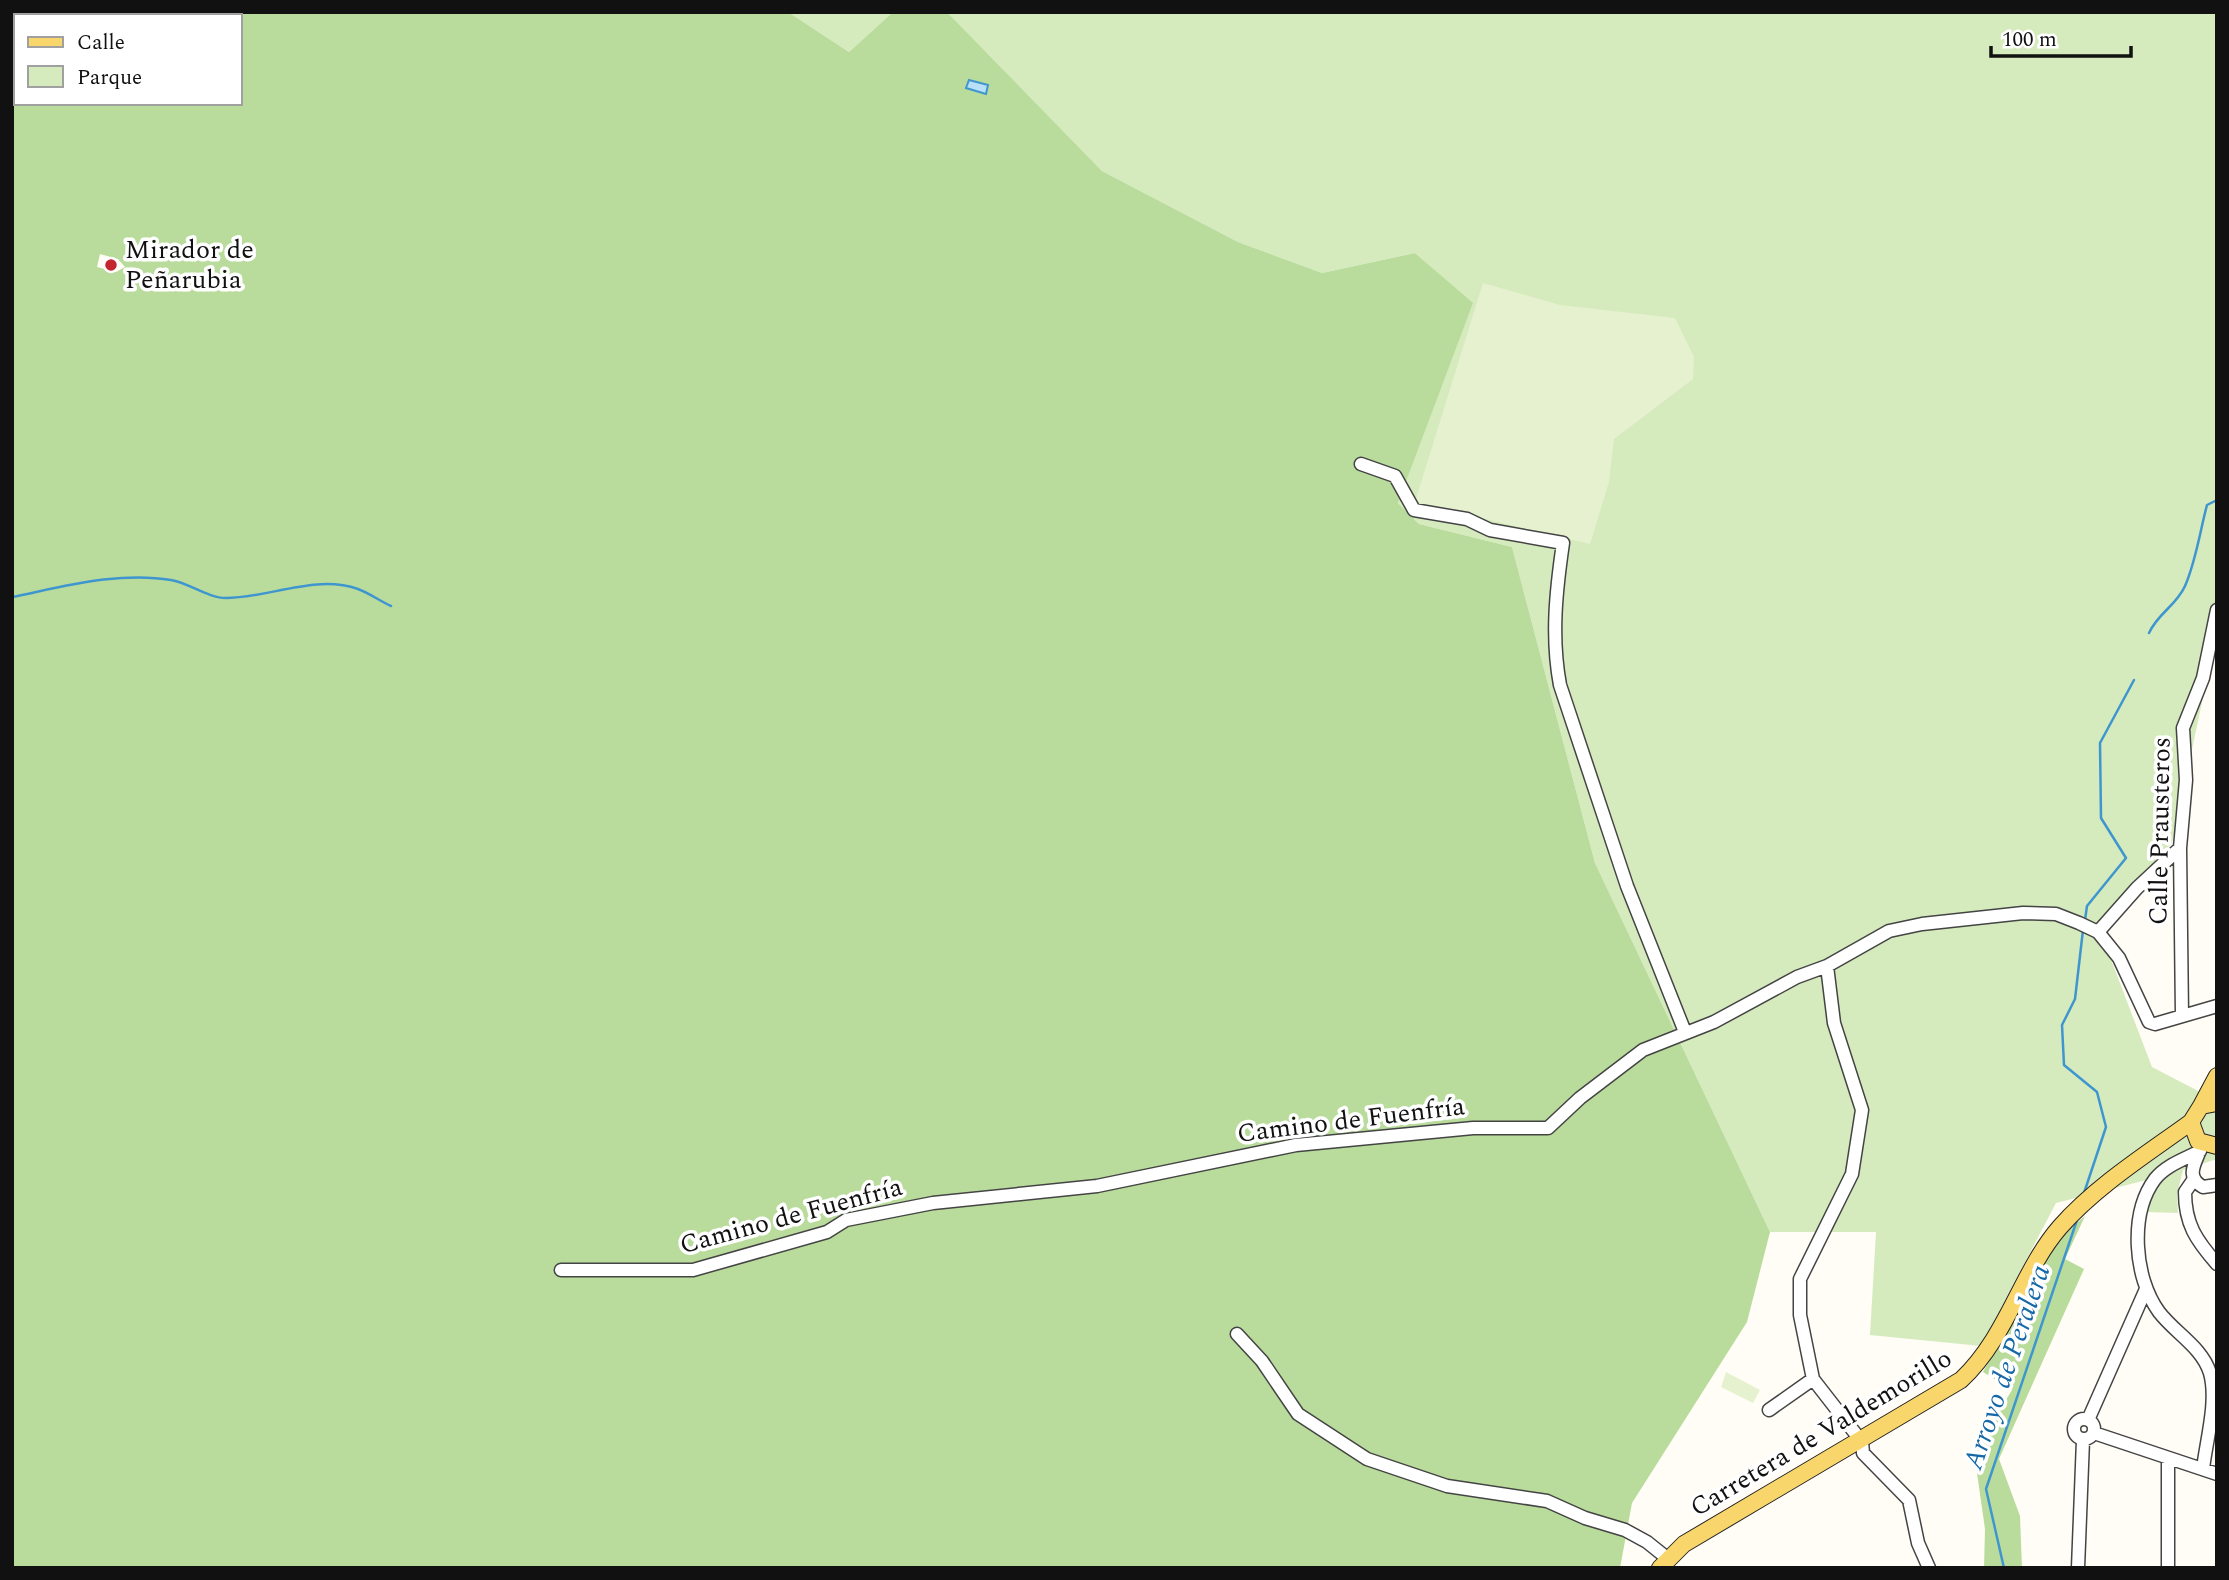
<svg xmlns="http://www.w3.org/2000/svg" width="2229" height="1580" font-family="Spectral,serif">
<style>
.green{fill:#d5ebbd}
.forest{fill:#b9dc9c;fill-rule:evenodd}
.pitch{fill:#e6f2cf}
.water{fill:#b9e0f7;stroke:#3f96cf;stroke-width:2}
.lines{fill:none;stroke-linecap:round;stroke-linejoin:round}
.stream{stroke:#3f96cf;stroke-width:2.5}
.minor-casing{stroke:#444;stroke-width:15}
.major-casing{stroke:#222;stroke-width:18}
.minor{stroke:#fff;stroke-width:12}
.major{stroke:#f9d66b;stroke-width:16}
.poi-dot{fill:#c4262e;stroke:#fff;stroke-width:2.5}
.labels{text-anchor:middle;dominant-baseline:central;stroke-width:7;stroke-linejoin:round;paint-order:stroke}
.poi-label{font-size:26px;fill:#111;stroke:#fff;text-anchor:start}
.street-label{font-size:26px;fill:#111;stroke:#fff}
.water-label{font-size:28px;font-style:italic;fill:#1768a6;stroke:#fff}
</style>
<rect width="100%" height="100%" fill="#fffdf5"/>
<path class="green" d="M788 12H893L849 52Z
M947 12H2217V632L2172 843 2097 923 2152 1067 2200 1092 2217 1094V1159L2183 1170 2177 1194 2178 1213 2146 1212 2152 1196 2166 1175 2056 1203 1981 1346 1870 1335 1876 1232H1770L1595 863 1512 547 1419 524 1398 503 1472 303 1415 253 1322 273 1238 242 1102 171Z"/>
<path class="forest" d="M12 12H788L849 52 893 12H947L1102 171 1238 242 1322 273 1415 253 1473 303 1398 503 1419 524 1512 547 1595 863 1770 1232 1747 1322 1632 1503 1620 1568H12ZM16 16H240V103H16ZM100 254 118 259 125 267 116 272 97 267Z
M2085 1216 2065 1259 2084 1269 1999 1459 2020 1516 2022 1568H1984L1985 1529 1974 1452 2012 1390 1983 1372 2058 1238Z"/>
<path class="pitch" d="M1483 283 1560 305 1675 318 1694 357 1693 379 1614 439 1609 482 1590 544 1415 502Z
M1726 1372 1760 1390 1753 1403 1721 1387Z"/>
<path class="water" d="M969 80 988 85 986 94 966 88Z"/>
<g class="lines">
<path class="stream" d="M12 597C62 587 119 571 171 580 189 583 208 598 226 598 269 598 315 574 358 589 369 593 380 601 391 606
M2149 633C2158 613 2176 606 2185 586 2196 561 2200 531 2207 505L2217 500
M2085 920 2087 906 2126 858 2101 818 2100 743 2134 680
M2083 930 2075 999 2062 1025 2064 1065 2097 1092 2106 1127 2084 1193
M2004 1568 1986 1489 2077 1220"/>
<defs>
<path id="minor" d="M1361 464 1395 476 1414 510 1467 519 1490 530 1563 543C1556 591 1551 637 1560 685L1627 886 1685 1032
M2098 932 2137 888 2180 848
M1827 966 1834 1023 1862 1110 1852 1174 1800 1279V1315L1813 1379 1862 1442 1863 1453 1909 1500 1918 1543 1929 1568
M2182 1016 2180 848 2186 780 2183 728 2203 678 2217 610
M2200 1150C2195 1164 2185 1177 2203 1187L2217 1185
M2200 1151C2185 1159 2166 1165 2155 1179 2129 1214 2134 1278 2159 1312 2175 1333 2202 1347 2210 1373 2218 1402 2206 1441 2203 1469
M2194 1179 2185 1192C2185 1224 2196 1240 2217 1264
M561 1270H693L827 1232 846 1220 933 1203 1097 1186 1296 1145 1473 1128H1548L1580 1098 1643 1050 1714 1022 1797 977 1827 966 1889 931 1922 924 2023 913 2056 914 2079 923 2098 932 2119 958 2149 1022 2155 1024 2217 1006
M1237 1334 1262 1361 1298 1414 1367 1459 1447 1486 1547 1501 1585 1518 1625 1530 1647 1542 1667 1558
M1769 1410 1813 1379
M2074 1429a10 10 0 1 1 20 0a10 10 0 1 1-20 0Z
M2088 1420 2146 1289
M2094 1433 2217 1474
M2078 1568 2083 1440
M2168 1568V1458"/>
<path id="major" d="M2217 1103 2201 1106 2191 1122 2198 1141 2217 1146
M2201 1106 2217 1076
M1660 1568 1684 1544 1961 1380C2008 1336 2021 1272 2060 1227 2096 1186 2147 1154 2191 1122"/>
</defs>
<use href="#minor" class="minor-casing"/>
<use href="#major" class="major-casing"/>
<use href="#minor" class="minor"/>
<use href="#major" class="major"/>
</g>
<circle class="poi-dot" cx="111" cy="265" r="7"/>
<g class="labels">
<g class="poi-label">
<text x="125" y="250">Mirador de<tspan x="125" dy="30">Peñarubia</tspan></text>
</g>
<g class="street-label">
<text transform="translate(2160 831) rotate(-89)">Calle Prausteros</text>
<text transform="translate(1351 1120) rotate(-7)">Camino de Fuenfría</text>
<text transform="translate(791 1216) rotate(-15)">Camino de Fuenfría</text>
<text transform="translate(1821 1433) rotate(-31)">Carretera de Valdemorillo</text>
</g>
<g class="water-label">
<text transform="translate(2007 1367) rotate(-71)">Arroyo de Peralera</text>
</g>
</g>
<rect width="2229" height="1580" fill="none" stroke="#111111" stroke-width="28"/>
<rect x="14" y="14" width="228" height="91" fill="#ffffff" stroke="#a0a0a0" stroke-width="2"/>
<rect x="28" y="37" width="35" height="10" fill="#f9d66b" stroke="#a0a0a0" stroke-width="2"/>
<text x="77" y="49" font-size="21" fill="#111111">Calle</text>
<rect x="28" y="66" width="35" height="21" fill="#d5ebbd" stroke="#a0a0a0" stroke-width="2"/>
<text x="77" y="84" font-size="21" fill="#111111">Parque</text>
<path d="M1991 46v10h140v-10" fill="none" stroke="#111111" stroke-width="3.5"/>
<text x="2002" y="46" font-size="21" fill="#111111" stroke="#ffffff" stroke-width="5" paint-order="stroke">100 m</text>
</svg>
